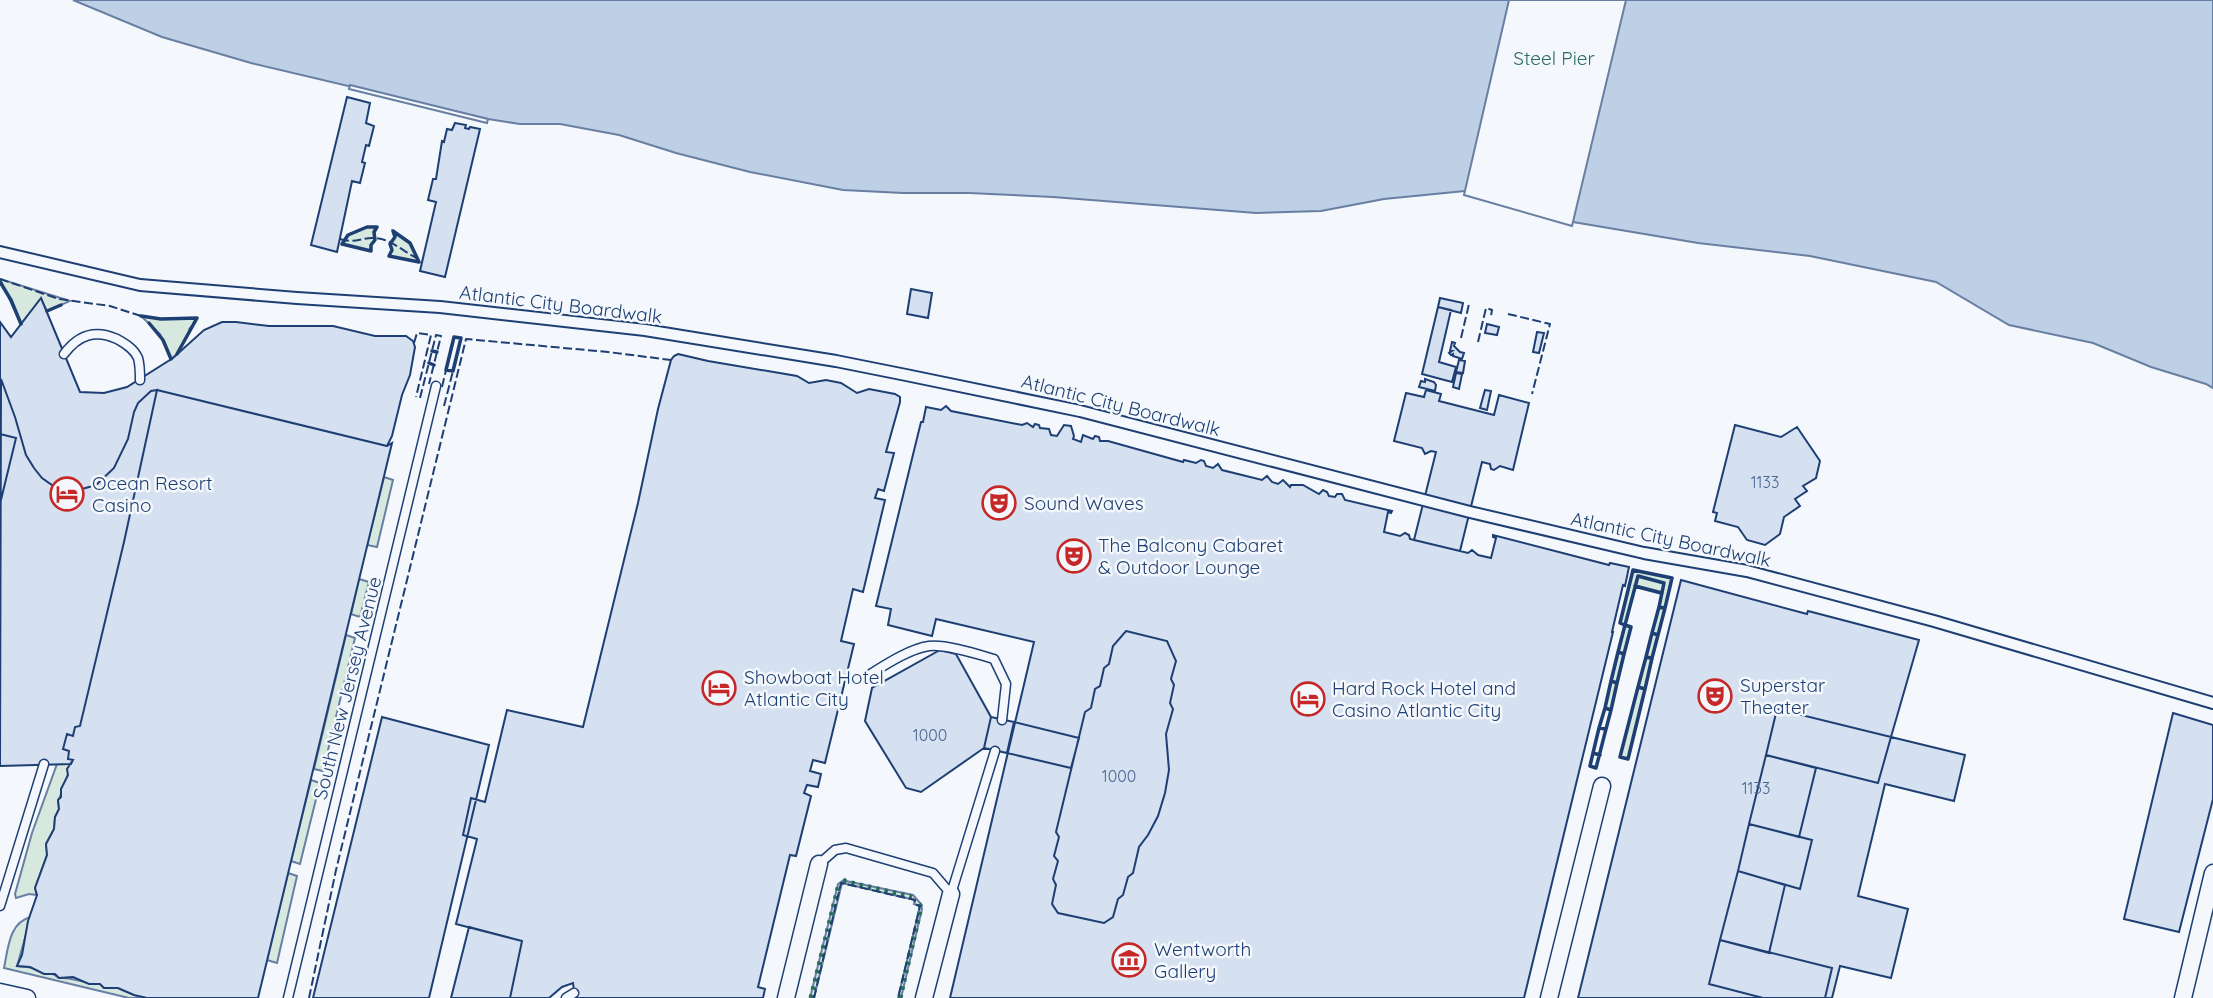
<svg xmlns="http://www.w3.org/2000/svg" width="2213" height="998" font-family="Quicksand,sans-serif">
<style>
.green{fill:#d7e8df;stroke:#687fa3;stroke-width:2}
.water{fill:#bed0e5;stroke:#687fa3;stroke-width:2}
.pier{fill:#f4f7fb;stroke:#687fa3;stroke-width:2}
.building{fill:#d5e0f0;stroke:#1d3f73;stroke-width:2}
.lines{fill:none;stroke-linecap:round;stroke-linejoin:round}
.service-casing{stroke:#1d3f73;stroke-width:11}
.pedestrian-casing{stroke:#1d3f73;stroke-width:14}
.minor-casing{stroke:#1d3f73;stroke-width:19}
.service{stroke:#f4f7fb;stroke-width:8}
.pedestrian{stroke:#f4f7fb;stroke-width:10}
.minor{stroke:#f4f7fb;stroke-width:16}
.hedge{stroke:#2c6c60;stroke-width:5;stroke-dasharray:3.5 5;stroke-linecap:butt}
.fence{stroke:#1d3f73;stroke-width:2;stroke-dasharray:9 3.5;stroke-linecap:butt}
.wall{stroke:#1d3f73;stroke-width:3.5}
.labels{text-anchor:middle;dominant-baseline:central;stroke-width:5;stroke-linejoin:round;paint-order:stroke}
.number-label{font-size:16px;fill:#4b6792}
.park-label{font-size:19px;fill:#2c6c60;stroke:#f4f7fb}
.street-label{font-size:19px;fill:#1d3f73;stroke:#f4f7fb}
.poi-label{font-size:19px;fill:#1d3f73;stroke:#f4f7fb;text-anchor:start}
</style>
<rect width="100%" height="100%" fill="#f4f7fb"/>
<path class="green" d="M367 227H377L374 232 375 240 371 245V251L342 244 348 235Z
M393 231 410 243 419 262 389 256 392 250 390 244 395 237Z
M0 279 70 301 47 311 41 299 21 324Z
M141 316 161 319 197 318 177 354 171 359 160 334Z
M384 477 393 480 377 547 367 545Z
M1633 570 1672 578 1628 759 1620 757 1662 594 1635 587 1625 625 1631 627 1611 710 1605 708 1625 626 1620 623Z
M359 579 369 582 360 617 351 614Z
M346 635 355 638 323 771 314 769Z
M57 764H71C68 774 63 793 58 800L59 809 55 817 54 829 46 844 47 855 35 888 37 895 29 894 16 898 15 894 32 833Z
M311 780 320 783 300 864 291 861Z
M288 873 297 876 277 963 267 960Z
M845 879 846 881 913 895 921 904 922 909 901 998H898L920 906 914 904 915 900 842 883 814 998H810L838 884Z
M31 917 17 966C31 967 48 969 59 978 74 977 85 984 100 984L104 988H118L134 995 147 998H129L4 968C8 949 9 922 31 917Z"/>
<path class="water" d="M73 0H2213V388L2206 384 2151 367 2093 343 2009 325 1936 282 1810 256 1698 243 1573 222 1465 191 1384 199 1321 211 1256 213 1053 197 969 193H903L843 190 750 172 676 153 619 135 560 124H520L488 119 251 63 162 37Z"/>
<path class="pier" d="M1509 0H1626L1572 226 1464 195Z
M350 85 488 119 487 123 349 89Z"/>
<path class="building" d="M347 97 370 103 366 123 374 126 369 146 366 145 362 162 365 163 360 183 352 181 337 252 311 245Z
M455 123 466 125 465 128 469 129 470 127 480 129 445 277 420 271 436 202 428 200 433 179H436L442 141 444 142 447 129 452 130Z
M911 289 932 293 928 318 907 314Z
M41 298 80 392 104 393 127 387 173 358 204 330 222 322H236L269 326H333L375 336H406L413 341 415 347 410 375 402 395 392 436 387 446 157 390 124 542 80 726 75 727 73 736 67 734 63 749 69 751 68 759 73 760 71 764 0 766V322L11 337Z
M1440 298 1463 303 1461 313 1438 307Z
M1438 307 1451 310 1439 362 1456 367 1452 382 1422 374Z
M1487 324 1499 327 1497 335 1485 333Z
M1537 332 1544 333 1539 353 1533 352Z
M1452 342 1455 343 1454 346 1460 352 1464 353 1462 359 1453 356V354L1451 355 1449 353 1452 351H1450Z
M678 354 708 361 797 376 809 383 826 380 841 383 857 393 869 389 895 394 900 397V402L886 452 894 453 884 491 878 489 875 498 885 500 863 592 853 589 841 641 854 644 825 763 813 760 810 771 821 774 818 787 807 785 804 793 811 796 796 856 790 855 758 987 765 989 763 998H575L573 983 562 987 549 998H510L522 941 456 924 477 839 463 835 471 798 485 802 507 710 583 727 638 503 658 409 671 360 674 356Z
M1459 360 1465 361 1463 373 1456 372Z
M1456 373 1462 374 1459 389 1453 387Z
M1 379 15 417 26 455 34 468 42 478 52 485 64 489 75 491 96 485 114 468 128 439 134 412 138 403 151 391 157 390 124 542 80 726 75 727 73 736 67 734 63 749 69 751 68 759 73 760 71 764 0 766Z
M1425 379 1434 382 1436 385 1435 391 1419 387 1421 381 1425 382Z
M157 390 387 446 392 443 258 998H147L134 995 118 988H104L100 984H89L73 977 59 978 55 974H44L30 967 17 966 22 955 28 921 37 895 35 888 47 855 46 844 54 829 55 817 59 809 58 800 61 797V789L68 775 67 769 73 760 68 759 69 751 63 749 67 734 73 736 75 727 80 726 124 542Z
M1426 390 1441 394 1439 401 1494 415 1499 395 1529 403 1513 470 1500 466 1494 470 1491 469 1490 464 1482 462 1460 551 1414 540 1436 452 1431 451 1425 454 1422 448 1394 441 1406 393 1424 397Z
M1485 390 1491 391 1487 410 1480 408Z
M946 406 951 411 1022 425 1027 423 1033 427 1035 424 1039 425 1040 428 1049 429 1051 435 1057 436 1064 425 1071 426 1074 436 1073 439 1081 442 1083 435 1093 439 1095 436 1099 437 1100 441H1108L1183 462 1184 460 1196 463 1201 460 1204 461 1206 466 1213 468 1218 464 1222 470 1262 480 1267 476 1272 482 1278 484 1283 480 1290 487 1291 485H1303L1319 494 1323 490 1327 492 1329 496 1335 497 1337 494H1342L1345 500 1392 511 1391 513 1388 512 1384 532 1400 536 1405 533 1409 535 1410 539 1468 553 1472 550 1478 555 1491 558 1496 538 1493 537V535L1609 565 1610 563 1629 567 1625 586 1623 585 1612 632H1613L1524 998H950L1034 642 936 619 932 636 888 625 891 609 876 606 921 422H923L926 407 941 410Z
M1735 425 1781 437 1797 427 1820 461 1816 478 1803 486 1807 491 1795 499 1800 506 1784 517 1780 534 1765 545 1747 540 1738 527 1715 521 1717 513 1713 512Z
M0 434 16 438 0 504Z
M1681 580 1807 614 1808 611 1919 640 1891 737 1965 755 1954 801 1885 784 1858 896 1908 909 1891 978 1840 966 1832 998H1578Z
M1126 631 1167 641 1176 661 1171 679 1174 685 1170 703 1173 709 1166 734 1169 770 1165 793 1158 816 1148 835 1139 847 1133 873 1128 877 1123 895 1118 899 1113 917 1104 923 1058 913 1052 904 1056 885 1053 879 1058 861 1054 856 1059 837 1056 832 1085 712 1091 708 1095 689 1100 686 1104 668 1109 664 1113 646Z
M940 650 956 654 991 717 984 748 921 792 906 788 865 721 872 688Z
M1777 709 1891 737 1878 783 1766 755Z
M2173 713 2213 725V799L2179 932 2124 919Z
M382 717 489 745 429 998H313Z
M991 717 1014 722 1007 753 984 748Z
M1014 722 1079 738 1071 768 1007 753Z
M1766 755 1816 768 1799 837 1749 824Z
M1749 824 1812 840 1800 889 1738 871Z
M1738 871 1785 885 1769 953 1720 940Z
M469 927 522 941 510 998H451Z
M1720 940 1832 968 1825 998H1763L1709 984Z"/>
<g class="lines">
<defs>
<path id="service" d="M64 354C78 335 95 329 117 339 126 344 134 349 138 358 140 365 140 373 140 380
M864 678C882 667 908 649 929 646 946 644 977 654 994 659L1006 684 1002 720
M819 864 835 850 846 848 933 873 951 894
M951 894 995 751
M0 906 44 764
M288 998 436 386
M566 998 574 993"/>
<path id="pedestrian" d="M0 252 140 285 297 298 440 307 645 330 836 361 906 375 1080 411 1470 512 1644 553 1747 571 1934 621 2213 703"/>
<path id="minor" d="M0 992 27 998
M786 998 819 864
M924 998 951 894
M1549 998 1602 786
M2183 998 2213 873"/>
</defs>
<use href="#service" class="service-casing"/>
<use href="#pedestrian" class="pedestrian-casing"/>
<use href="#minor" class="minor-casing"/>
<use href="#service" class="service"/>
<use href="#pedestrian" class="pedestrian"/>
<use href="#minor" class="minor"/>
<path class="hedge" d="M843 881 912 897
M811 998 839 884
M900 998 921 907 917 900"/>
<path class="fence" d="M340 239C356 244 361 237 375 238 393 239 406 255 422 260
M0 279 59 299 110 306 141 316 161 319 197 318 189 330
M1508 314 1550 324 1532 394
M1461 338 1469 304
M1478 342 1486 308 1492 310 1491 316
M414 343 417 333 431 335 416 397
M442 387 446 370
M420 398 436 335 441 336 429 384
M444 406 453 371
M309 998 336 870 466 339 608 352 671 360
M814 998 841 883 915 900 914 904 920 906 898 998"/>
<path class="wall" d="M367 227H377L374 232 375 240 371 245V251L342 244 348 235Z
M393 231 410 243 419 262 389 256 392 250 390 244 395 237Z
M0 282 11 300 21 324
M47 311 61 305
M141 316 161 319 197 318 177 354
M149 323 163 340 171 359
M454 337 461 338 453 371 446 370Z
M432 351 437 352
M429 363 434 365
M1633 570 1672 578 1665 608 1659 607 1664 583 1638 576 1625 625 1620 623Z
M1635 586 1662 593
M1659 607 1652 633 1658 635 1665 608
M1652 633 1646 657 1652 658 1658 635
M1618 652 1625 625 1631 627 1624 654
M1646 657 1638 687 1645 689 1652 658
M1611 681 1618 652 1624 654 1617 683
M1638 687 1620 757 1628 759 1645 689
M1605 708 1611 681 1617 683 1611 710
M1599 728 1605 708 1611 710 1606 729
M1593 753 1599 728 1606 729 1596 768 1590 766 1593 753 1600 755"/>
</g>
<defs>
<symbol id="hotel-ring" viewBox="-11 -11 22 22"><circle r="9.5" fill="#f4f7fb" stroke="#c62828" stroke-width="1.5"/><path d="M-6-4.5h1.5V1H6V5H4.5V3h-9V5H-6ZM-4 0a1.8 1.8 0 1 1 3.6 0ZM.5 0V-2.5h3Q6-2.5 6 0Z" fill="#c62828"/></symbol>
<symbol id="theatre-ring" viewBox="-11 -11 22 22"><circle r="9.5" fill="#f4f7fb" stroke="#c62828" stroke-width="1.5"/><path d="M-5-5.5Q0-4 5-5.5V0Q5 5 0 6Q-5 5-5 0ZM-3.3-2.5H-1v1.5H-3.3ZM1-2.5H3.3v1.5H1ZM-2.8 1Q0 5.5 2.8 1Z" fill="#c62828"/></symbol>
<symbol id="museum-ring" viewBox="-11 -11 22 22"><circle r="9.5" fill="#f4f7fb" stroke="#c62828" stroke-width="1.5"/><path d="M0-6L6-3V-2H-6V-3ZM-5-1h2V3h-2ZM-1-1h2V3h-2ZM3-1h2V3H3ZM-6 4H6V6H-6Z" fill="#c62828"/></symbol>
</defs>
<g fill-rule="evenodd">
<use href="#hotel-ring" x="48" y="475" width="38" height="38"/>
<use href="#theatre-ring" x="980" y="484" width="38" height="38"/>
<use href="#theatre-ring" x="1055" y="537" width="38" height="38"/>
<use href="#hotel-ring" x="700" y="669" width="38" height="38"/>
<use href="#theatre-ring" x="1696" y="677" width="38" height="38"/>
<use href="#hotel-ring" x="1289" y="680" width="38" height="38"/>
<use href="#museum-ring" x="1110" y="941" width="38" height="38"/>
</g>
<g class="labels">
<g class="number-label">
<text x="1765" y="482">1133</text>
<text x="930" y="735">1000</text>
<text x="1119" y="776">1000</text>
<text x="1756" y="788">1133</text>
</g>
<g class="park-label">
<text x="1554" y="58">Steel Pier</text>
</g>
<g class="street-label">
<text transform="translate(561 304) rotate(7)">Atlantic City Boardwalk</text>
<text transform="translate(1121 405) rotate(14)">Atlantic City Boardwalk</text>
<text transform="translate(1671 539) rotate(12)">Atlantic City Boardwalk</text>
<text transform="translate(347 688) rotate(-76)">South New Jersey Avenue</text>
</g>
<g class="poi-label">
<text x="92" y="483">Ocean Resort<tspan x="92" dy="22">Casino</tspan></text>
<text x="1024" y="503">Sound Waves</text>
<text x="1098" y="545">The Balcony Cabaret<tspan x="1098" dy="22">&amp; Outdoor Lounge</tspan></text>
<text x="744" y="677">Showboat Hotel<tspan x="744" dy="22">Atlantic City</tspan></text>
<text x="1740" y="685">Superstar<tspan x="1740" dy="22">Theater</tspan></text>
<text x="1332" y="688">Hard Rock Hotel and<tspan x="1332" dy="22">Casino Atlantic City</tspan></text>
<text x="1154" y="949">Wentworth<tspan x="1154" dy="22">Gallery</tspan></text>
</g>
</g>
</svg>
